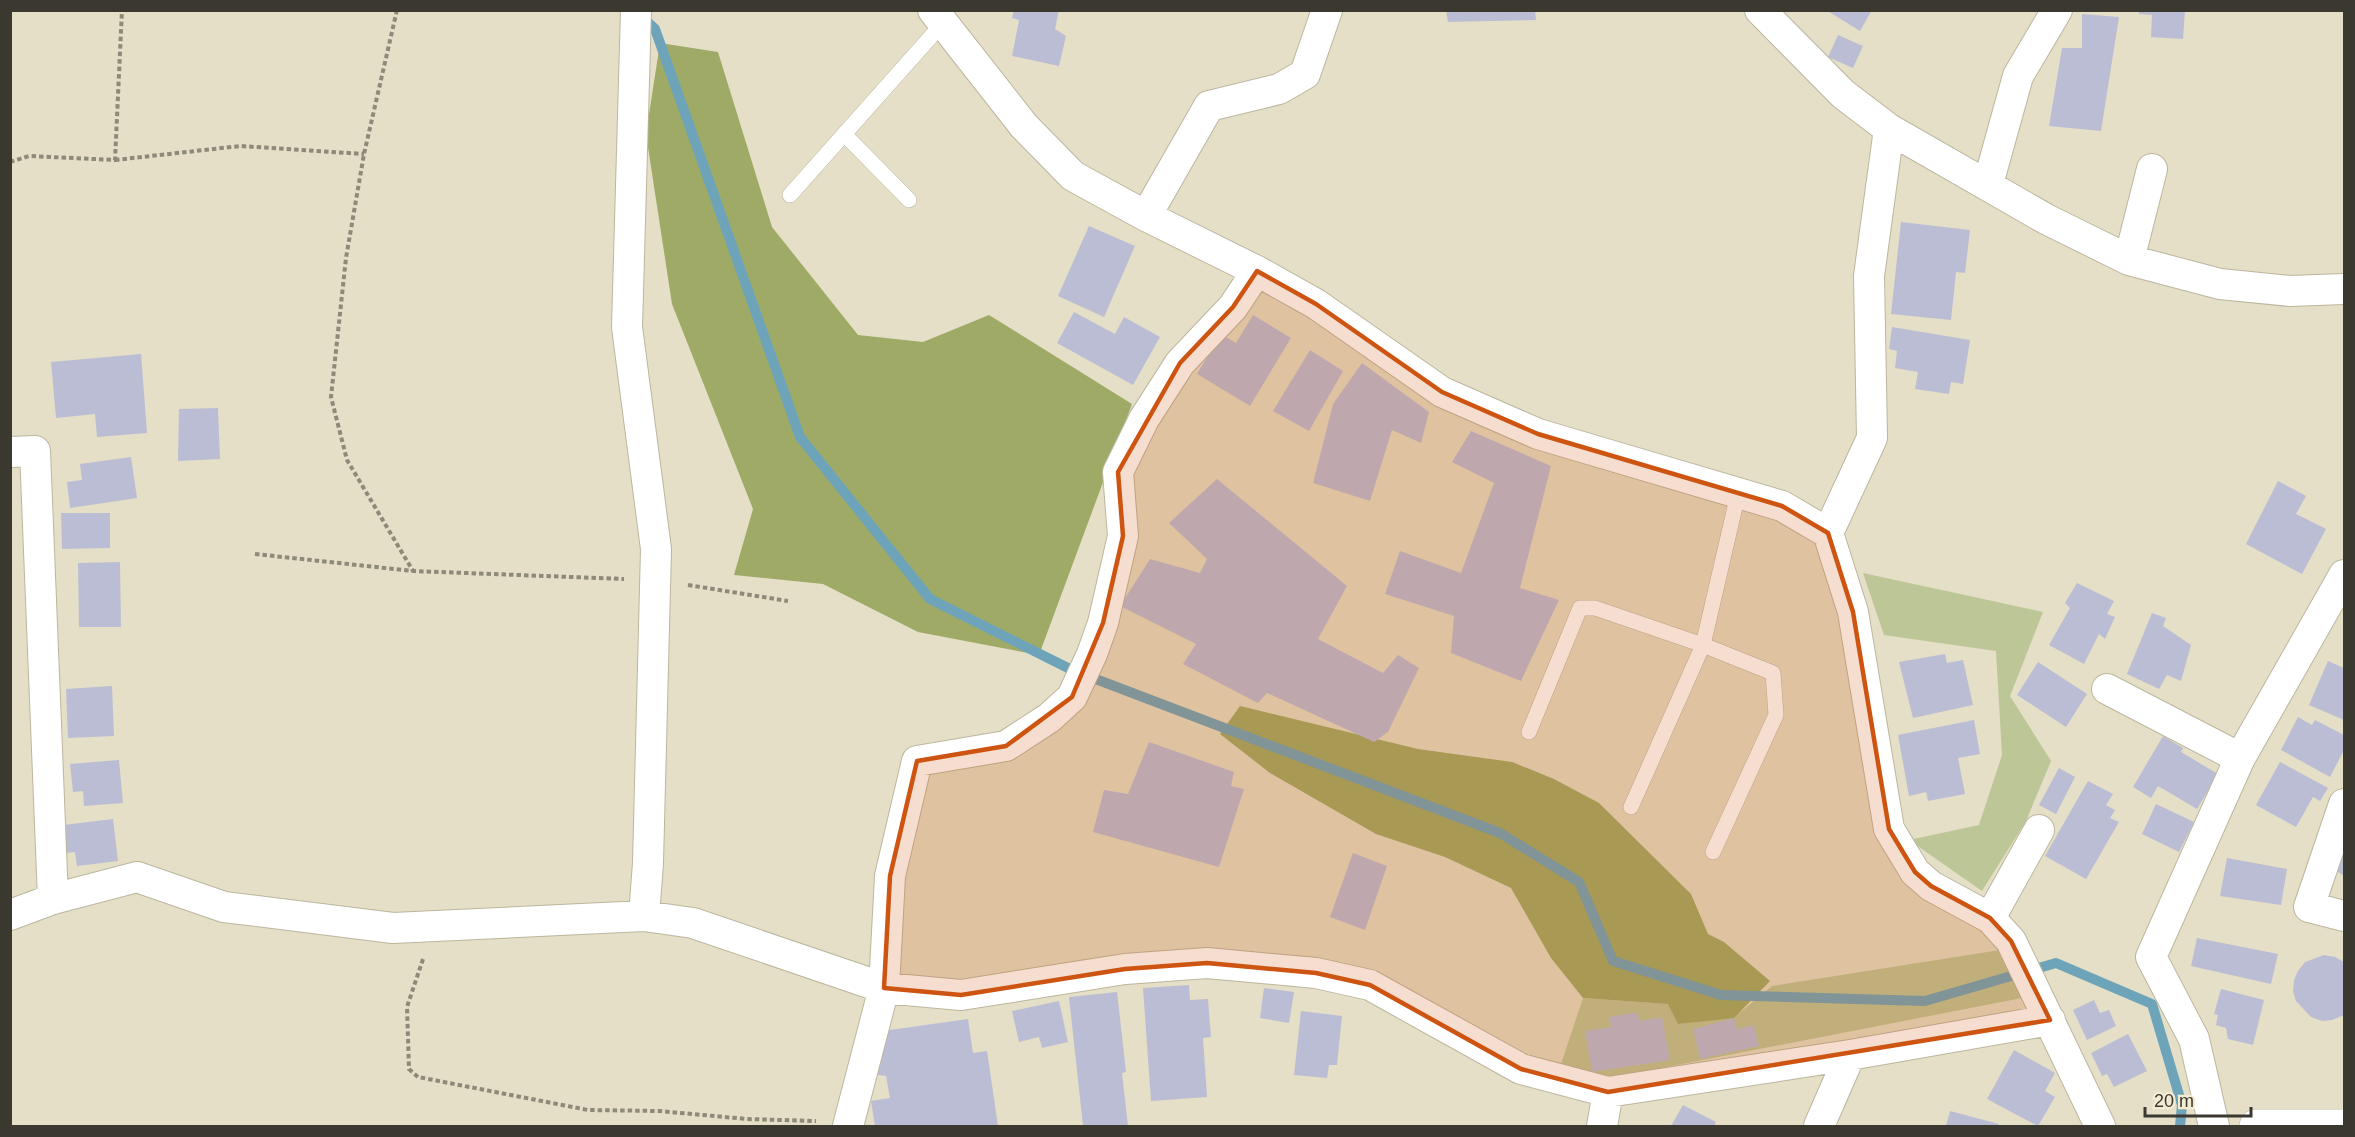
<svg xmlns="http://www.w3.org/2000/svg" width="2355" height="1137" font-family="Helvetica,sans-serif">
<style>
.green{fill:#bdc696}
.forest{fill:#9faa67}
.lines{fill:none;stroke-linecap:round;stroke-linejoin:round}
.stream{stroke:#6ea4ba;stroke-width:10}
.building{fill:#bbbdd5}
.service-casing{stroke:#bcb69e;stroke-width:16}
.minor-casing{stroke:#bcb69e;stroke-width:32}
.tertiary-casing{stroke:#bcb69e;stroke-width:34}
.path{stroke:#8d8a79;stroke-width:4;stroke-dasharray:4.5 3;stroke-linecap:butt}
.service{stroke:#fff;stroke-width:15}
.minor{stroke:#fff;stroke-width:30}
.tertiary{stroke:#fff;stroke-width:33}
.marked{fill:#ce5411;fill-opacity:0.2;stroke:#ce5411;stroke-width:4.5;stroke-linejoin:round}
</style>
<rect width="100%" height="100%" fill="#e4dfc6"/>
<path class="green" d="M1863 573 2043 612 2010 696 2051 761 2026 821 1982 891 1909 840 1979 825 2002 755 1996 651 1884 635Z
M2000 950 2022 998 1610 1078 1557 1076 1583 998 1669 1004 1679 1024 1738 1014 1772 986Z"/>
<path class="forest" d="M660 43 718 52 772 227 858 335 923 342 989 315 1132 404 1039 655 918 632 823 584 734 575 753 509 672 304 646 134Z
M1240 706 1418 749 1512 762 1554 779 1599 803 1691 894 1708 934 1724 942 1770 981 1734 1018 1678 1024 1668 1004 1583 998 1551 958 1511 888 1445 857 1376 834 1270 773 1220 734Z"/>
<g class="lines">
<path class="stream" d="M640 15 655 29 660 43 800 437 930 599 1072 670 1500 833 1579 882 1613 961 1721 995 1925 1001 2056 963 2152 1004 2182 1105 2180 1126"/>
</g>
<path class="building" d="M1014 10H1059L1055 29 1066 36 1059 66 1012 56 1019 20 1012 18Z
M1446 10H1535L1536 20 1448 22Z
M1826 10H1872L1860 31Z
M2139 10H2185L2183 39 2151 37 2152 15 2139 14Z
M2082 14 2119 17 2101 131 2049 126 2062 48H2082Z
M1838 35 1863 46 1853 68 1828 57Z
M1901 222 1970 230 1965 273 1956 272 1951 320 1891 314Z
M1089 226 1135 246 1104 317 1058 296Z
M1074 312 1115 334 1124 317 1160 337 1133 385 1057 343Z
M1253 315 1291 338 1250 406 1197 374 1221 334 1236 343Z
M1892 327 1970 340 1963 384 1951 382 1949 394 1915 389 1918 372 1895 368 1897 351 1889 349Z
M1310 350 1343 371 1309 431 1273 411Z
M141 354 147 433 97 437 95 414 56 418 51 362Z
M1362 363 1429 412 1421 443 1392 430 1370 501 1313 483 1333 404Z
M218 408 220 459 178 461 179 409Z
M1471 431 1551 466 1520 588 1559 600 1521 681 1451 653 1454 616 1385 594 1400 551 1461 573 1494 483 1452 462Z
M131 457 137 498 70 508 67 482 82 480 80 464Z
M1217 479 1347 586 1318 639 1383 673 1398 655 1419 668 1388 732 1374 742 1267 693 1258 703 1183 664 1196 644 1120 606 1150 559 1200 573 1207 559 1169 523Z
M2278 481 2306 496 2296 514 2326 529 2302 574 2246 544Z
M61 513H110V548L62 549Z
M120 562 121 627H79L78 563Z
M2077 583 2114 601 2107 614 2115 617 2105 639 2099 634 2084 664 2049 645 2070 608 2065 603Z
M2152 613 2166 618 2163 626 2191 645 2181 681 2167 675 2159 689 2127 674Z
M1945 654 1947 663 1963 660 1973 705 1913 718 1899 662Z
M2328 661 2344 668V720L2309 705Z
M2038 662 2087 694 2066 727 2017 695Z
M112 686 114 736 68 738 66 689Z
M2298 717 2312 725 2315 720 2344 735V750L2330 777 2281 750Z
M1974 720 1980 754 1958 758 1965 794 1928 801 1926 792 1909 796 1898 735Z
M2163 736 2183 748 2181 752 2218 774 2197 809 2158 786 2151 798 2133 787Z
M1149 742 1234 772 1231 786 1244 789 1219 867 1093 832 1104 790 1128 794Z
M119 760 123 803 84 806 83 791 73 792 70 764Z
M2280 762 2328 788 2320 801 2313 797 2296 827 2256 805Z
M2059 768 2075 777 2056 814 2039 805Z
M2088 781 2113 794 2106 805 2115 810 2110 818 2119 822 2086 879 2045 856Z
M2156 804 2194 822 2179 852 2142 834Z
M113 819 118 861 77 866 75 852 67 853 64 825Z
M2344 846V876L2332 868Z
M1353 853 1387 866 1365 930 1330 917Z
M2227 858 2287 869 2281 905 2220 896Z
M2197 938 2278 954 2271 984 2191 966Z
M2324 955 2335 957 2344 962V1015L2332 1020 2322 1021 2311 1017 2296 1001 2293 991 2294 980 2298 971 2305 962Z
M1189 985 1190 1000 1208 999 1211 1037 1203 1038 1207 1097 1151 1101 1143 988Z
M1264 988 1294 992 1289 1023 1260 1018Z
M2221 989 2264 1000 2253 1045 2228 1039 2226 1028 2216 1025 2218 1015 2214 1014Z
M1117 992 1126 1072 1122 1073 1128 1126H1083L1069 997Z
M2094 1000 2100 1013 2109 1010 2116 1026 2087 1040 2073 1010Z
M1059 1001 1068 1042 1042 1048 1039 1037 1019 1042 1012 1011Z
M1301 1011 1342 1016 1337 1065H1329L1327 1078 1294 1075Z
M1638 1012 1639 1021 1662 1017 1670 1060 1592 1072 1585 1031 1611 1027 1609 1017Z
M1734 1018 1737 1029 1754 1025 1759 1046 1700 1059 1693 1029Z
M968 1019 973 1053 987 1051 998 1126H875L871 1101 890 1098 886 1076 873 1074 883 1031Z
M2128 1034 2147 1071 2114 1087 2107 1074 2102 1076 2091 1053Z
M2014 1050 2055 1073 2045 1091 2055 1097 2038 1126 1987 1099Z
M1683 1105 1716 1122 1714 1126H1671Z
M1950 1111 1999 1124V1126H1946Z"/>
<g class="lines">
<defs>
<path id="service" d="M844 134 909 200
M790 195 943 23
M1529 732 1580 608H1595L1703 645 1773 673 1776 715 1713 852
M1631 807 1703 645 1738 494"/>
<path id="minor" d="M636 10 627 327 656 549 648 863 644 916
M933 10 1024 126 1073 176 1146 216 1257 271 1316 304 1442 392 1538 434 1782 506 1828 533 1853 612 1889 829 1915 872 1931 886 1990 918 2011 941 2100 1126
M1760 10 1843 94 1889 129 2046 219 2129 260 2220 284 2290 291 2344 289
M1988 184 2018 76 2057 10
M1146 216 1209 106 1279 89 1305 74 1327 10
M2129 260 2152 169
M10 452 35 451 53 899
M1828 533 1872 438 1869 276 1889 129
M2107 689 2240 758
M2344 804 2309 907 2344 916
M10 915 53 899 137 877 224 907 393 928 644 916 693 923 884 988 961 995 1125 969 1207 963 1316 973 1370 985 1521 1069 1608 1092
M1990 918 2039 830
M848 1126 884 988 890 876 917 761 1006 746 1049 718 1072 697 1092 654 1103 623 1123 536 1118 472 1144 419 1180 363 1233 307 1257 271
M1602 1126 1608 1092 1850 1055 2050 1020
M1819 1126 1850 1055
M2214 1126 2194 1039 2151 957 2240 758 2344 575"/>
<path id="tertiary" d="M2256 1126H2344"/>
</defs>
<use href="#service" class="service-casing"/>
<use href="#minor" class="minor-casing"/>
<use href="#tertiary" class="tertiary-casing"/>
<path class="path" d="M397 10 364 154 346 258 331 397 347 460 413 571
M115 160 240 146 364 154
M10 162 29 156 115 160 122 10
M255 554 413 571 624 579
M688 585 788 601
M423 959 407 1007 409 1069 418 1077 588 1110 659 1111 747 1119 816 1121"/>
<use href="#service" class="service"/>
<use href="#minor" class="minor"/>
<use href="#tertiary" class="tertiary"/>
</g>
<path class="marked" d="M1257 271 1316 304 1442 392 1538 434 1782 506 1828 533 1853 612 1889 829 1915 872 1931 886 1990 918 2011 941 2050 1020 1608 1092 1521 1069 1370 985 1316 973 1207 963 1125 969 961 995 884 988 890 876 917 761 1006 746 1072 697 1103 623 1123 536 1118 472 1180 363 1233 307Z"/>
<rect width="2355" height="1137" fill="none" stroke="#3b392f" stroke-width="24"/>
<path d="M2145 1107v9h106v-9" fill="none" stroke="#3b392f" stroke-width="3"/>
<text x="2154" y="1107" font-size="18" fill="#3b392f" stroke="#f2ecd3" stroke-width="4.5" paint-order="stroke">20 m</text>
</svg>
